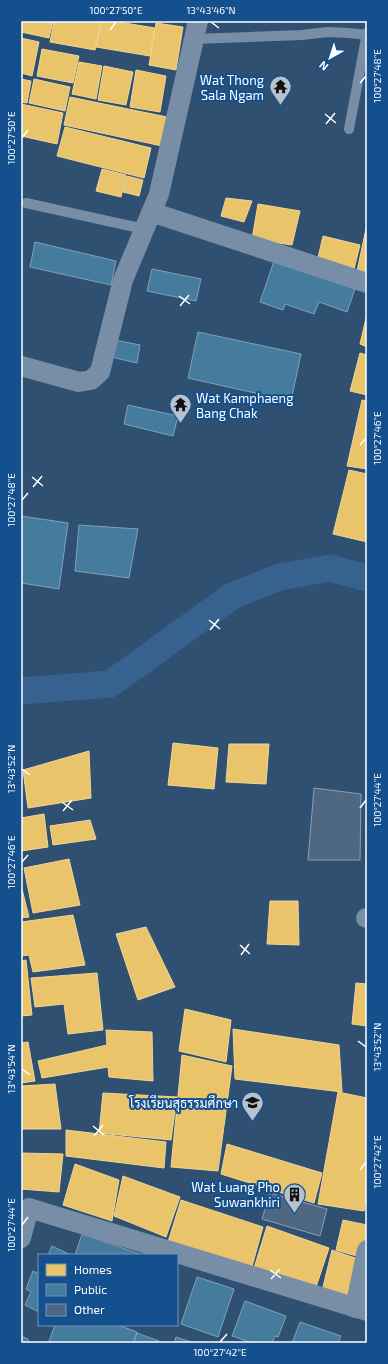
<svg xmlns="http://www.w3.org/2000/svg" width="388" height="1364" font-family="'Exo 2',Sarabun,sans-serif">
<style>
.homes{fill:#e9c46a;stroke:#f0d697}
.public{fill:#457b9d;stroke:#7da3ba}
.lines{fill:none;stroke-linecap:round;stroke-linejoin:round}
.canal{stroke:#37628f;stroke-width:27}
.building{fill:#4e6884;stroke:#8c9fb4}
.lane{stroke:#778ea6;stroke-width:10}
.street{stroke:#778ea6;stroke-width:20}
.ticks{fill:none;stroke:#fff;stroke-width:1.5}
.labels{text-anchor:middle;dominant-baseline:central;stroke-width:4;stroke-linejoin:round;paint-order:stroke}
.poi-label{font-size:13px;fill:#fff;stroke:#144f8e;text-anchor:end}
.neatline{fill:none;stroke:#fff;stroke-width:1.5}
.ticks-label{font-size:10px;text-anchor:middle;fill:#fff}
</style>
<rect width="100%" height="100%" fill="#305072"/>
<path class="homes" d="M21 21H53L49 38 21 32Z
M54 21H101L95 50 50 42Z
M101 21H113L155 28 150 56 96 47Z
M156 23 183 27 176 70 149 65Z
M21 38 39 42 32 76 21 73Z
M42 49 79 56 73 83 37 76Z
M79 62 102 66 96 99 72 94Z
M104 66 133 72 126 105 98 100Z
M136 70 166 76 160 112 130 107Z
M21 79 31 81 27 103 21 102Z
M34 79 70 87 65 111 29 103Z
M70 97 167 117 162 146 64 125Z
M21 104 63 113 57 144 21 136Z
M65 127 151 148 144 178 57 156Z
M102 169 126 175 121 197 96 191Z
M127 176 143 180 139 196 123 192Z
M226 198 252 201 244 222 221 216Z
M258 204 300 211 292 245 252 239Z
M367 224V274L357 271Z
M323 236 360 245 353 273 317 262Z
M367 314V347L360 344Z
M360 353 367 355V395L350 391Z
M362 400 367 401V469L347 466Z
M349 470 367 474V542L333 534Z
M173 743 218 748 214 789 168 785Z
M229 744H269L266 784 226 782Z
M89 751 91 798 28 808 23 770Z
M44 814 48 847 21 851V818Z
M90 820 96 839 53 845 50 826Z
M69 859 80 905 33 913 24 868Z
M21 885 29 917 21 918Z
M270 901H298L299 945 267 944Z
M73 915 85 965 33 972 29 955 21 956V922Z
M146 927 175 987 138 1000 116 934Z
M26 960 32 1015 21 1016V961Z
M97 973 103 1030 68 1034 64 1004 35 1007 31 978Z
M356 983 367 984V1026L352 1024Z
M185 1009 231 1020 226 1062 179 1051Z
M233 1029 339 1045 342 1092 235 1079Z
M106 1030 152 1032 153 1081 109 1077 108 1067 42 1078 38 1061 107 1045Z
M28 1042 35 1081 21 1083V1043Z
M182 1055 232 1066 218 1171 171 1167Z
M55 1084 61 1129H21V1086Z
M338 1092 367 1098V1192L364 1211 318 1204Z
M103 1093 177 1097 171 1140 99 1133Z
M66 1130 166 1142 164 1168 66 1156Z
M227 1144 322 1173 314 1203 221 1174Z
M21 1153 63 1154 59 1192 21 1189Z
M75 1164 119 1180 112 1221 63 1205Z
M123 1176 180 1197 166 1237 114 1216Z
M181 1200 263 1227 251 1270 168 1242Z
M343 1220 367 1225V1231L360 1257 336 1250Z
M267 1226 329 1248 315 1290 254 1268Z
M332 1250 361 1260 351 1299 322 1291Z"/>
<path class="public" d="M35 242 116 261 111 285 30 267Z
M274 261 355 289 347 312 319 302 314 314 285 304 283 310 260 302Z
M152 269 201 279 196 301 147 291Z
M198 332 301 354 291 401 188 378Z
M115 340 140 345 137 363 111 357Z
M128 405 178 416 173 436 124 424Z
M21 516 68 523 59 589 21 583Z
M79 525 138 529 129 578 75 571Z
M82 1234 143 1255H75Z
M52 1246 71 1255H48Z
M33 1271 39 1274V1312L25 1305 31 1292 26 1289Z
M197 1277 234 1289 218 1337 181 1324Z
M245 1301 286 1316 278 1337 275 1336 272 1343H252L232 1336Z
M300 1322 341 1336 338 1343H292Z
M55 1325H118L137 1332 133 1343H53L49 1341Z
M137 1333 159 1341 158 1343H134Z
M21 1336 28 1339 29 1343H21Z
M176 1337 194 1343H174Z"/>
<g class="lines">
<path class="canal" d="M21 691 110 684 232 596 280 577 330 568 367 578"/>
</g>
<path class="building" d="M314 788 361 794 360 860H308Z
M270 1193 327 1209 320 1236 262 1219Z"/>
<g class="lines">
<path class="lane" d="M194 39 302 35 327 32 349 33 367 35
M349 129 367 33
M26 203 144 229"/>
<path class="street" d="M151 212 367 283
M21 366 79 382 91 380 100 372 123 280 159 194 198 21
M366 918H367
M21 1238 29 1208 367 1311
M355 1308 367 1250"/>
</g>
<path class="ticks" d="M211 22 219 28M110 30 116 22M360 83 366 76M325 114 336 123M326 124 335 113M22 138 28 130M179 296 190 304M180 306 189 295M360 445 366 438M32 477 43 486M33 487 42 476M22 500 28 493M209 620 220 629M210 630 219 619M22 769 30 775M62 802 73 810M360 808 366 800M63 811 72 800M22 862 28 855M240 945 250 954M241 955 249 944M358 1041 366 1047M22 1069 30 1075M93 1126 104 1135M94 1136 103 1125M360 1170 366 1162M22 1225 28 1217M270 1270 281 1278M271 1279 280 1269M220 1342 227 1334"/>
<defs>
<symbol id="temple-pin" viewBox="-11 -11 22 30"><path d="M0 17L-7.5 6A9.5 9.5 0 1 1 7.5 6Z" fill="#b7c2ce" stroke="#144f8e"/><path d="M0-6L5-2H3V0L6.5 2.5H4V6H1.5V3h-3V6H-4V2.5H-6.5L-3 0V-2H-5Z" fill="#111"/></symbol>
<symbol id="school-pin" viewBox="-11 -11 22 30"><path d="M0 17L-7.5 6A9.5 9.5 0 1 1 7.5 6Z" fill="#b7c2ce" stroke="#144f8e"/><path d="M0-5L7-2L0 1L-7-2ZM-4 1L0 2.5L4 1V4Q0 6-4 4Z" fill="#111"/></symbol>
<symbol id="building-pin" viewBox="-11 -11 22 30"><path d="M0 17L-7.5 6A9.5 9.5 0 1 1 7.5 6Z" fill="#b7c2ce" stroke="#144f8e"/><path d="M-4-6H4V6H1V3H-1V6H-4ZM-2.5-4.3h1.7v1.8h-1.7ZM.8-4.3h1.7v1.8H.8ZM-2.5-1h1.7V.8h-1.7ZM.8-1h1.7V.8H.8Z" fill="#111"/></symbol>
</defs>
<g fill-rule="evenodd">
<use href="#temple-pin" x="268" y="74" width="25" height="34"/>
<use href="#temple-pin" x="168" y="392" width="25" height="34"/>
<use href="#school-pin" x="240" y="1090" width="25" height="34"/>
<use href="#building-pin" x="282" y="1182" width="25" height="34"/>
</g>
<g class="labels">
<g class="poi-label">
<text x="264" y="80">Wat Thong<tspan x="264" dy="15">Sala Ngam</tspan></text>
<text x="196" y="398" text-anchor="start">Wat Kamphaeng<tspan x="196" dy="15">Bang Chak</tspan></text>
<text x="238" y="1103">โรงเรียนสุธรรมศึกษา</text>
<text x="280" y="1187">Wat Luang Pho<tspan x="280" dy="15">Suwankhiri</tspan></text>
</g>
</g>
<rect width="388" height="1364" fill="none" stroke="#144f8e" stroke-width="44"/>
<rect x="38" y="1254" width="140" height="72" fill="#144f8e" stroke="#7295bb"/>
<rect x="46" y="1264" width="20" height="12" fill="#e9c46a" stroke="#7295bb"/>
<text x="74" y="1274" font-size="12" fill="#ffffff">Homes</text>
<rect x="46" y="1284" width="20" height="12" fill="#457b9d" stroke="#7295bb"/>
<text x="74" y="1294" font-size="12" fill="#ffffff">Public</text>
<rect x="46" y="1304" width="20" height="12" fill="#4e6884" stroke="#7295bb"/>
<text x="74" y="1314" font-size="12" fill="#ffffff">Other</text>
<g transform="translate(330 58) rotate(219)" stroke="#144f8e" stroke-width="3" paint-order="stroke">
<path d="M0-3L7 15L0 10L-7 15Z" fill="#ffffff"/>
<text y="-6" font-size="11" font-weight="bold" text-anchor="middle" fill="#ffffff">N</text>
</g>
<rect x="22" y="22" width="344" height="1320" class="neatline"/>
<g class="ticks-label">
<text x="116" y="14">100°27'50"E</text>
<text x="211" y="14">13°43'46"N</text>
<text transform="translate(377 76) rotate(-90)" y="4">100°27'48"E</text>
<text transform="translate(11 138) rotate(-90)" y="4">100°27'50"E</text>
<text transform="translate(377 438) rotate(-90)" y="4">100°27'46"E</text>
<text transform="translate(11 500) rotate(-90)" y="4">100°27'48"E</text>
<text transform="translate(11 769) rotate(-90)" y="4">13°43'52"N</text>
<text transform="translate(377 800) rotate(-90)" y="4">100°27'44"E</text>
<text transform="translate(11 862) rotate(-90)" y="4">100°27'46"E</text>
<text transform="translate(377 1047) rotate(-90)" y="4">13°43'52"N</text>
<text transform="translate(11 1069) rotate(-90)" y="4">13°43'54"N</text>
<text transform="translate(377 1162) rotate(-90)" y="4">100°27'42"E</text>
<text transform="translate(11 1225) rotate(-90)" y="4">100°27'44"E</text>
<text x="220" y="1356">100°27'42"E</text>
</g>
</svg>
